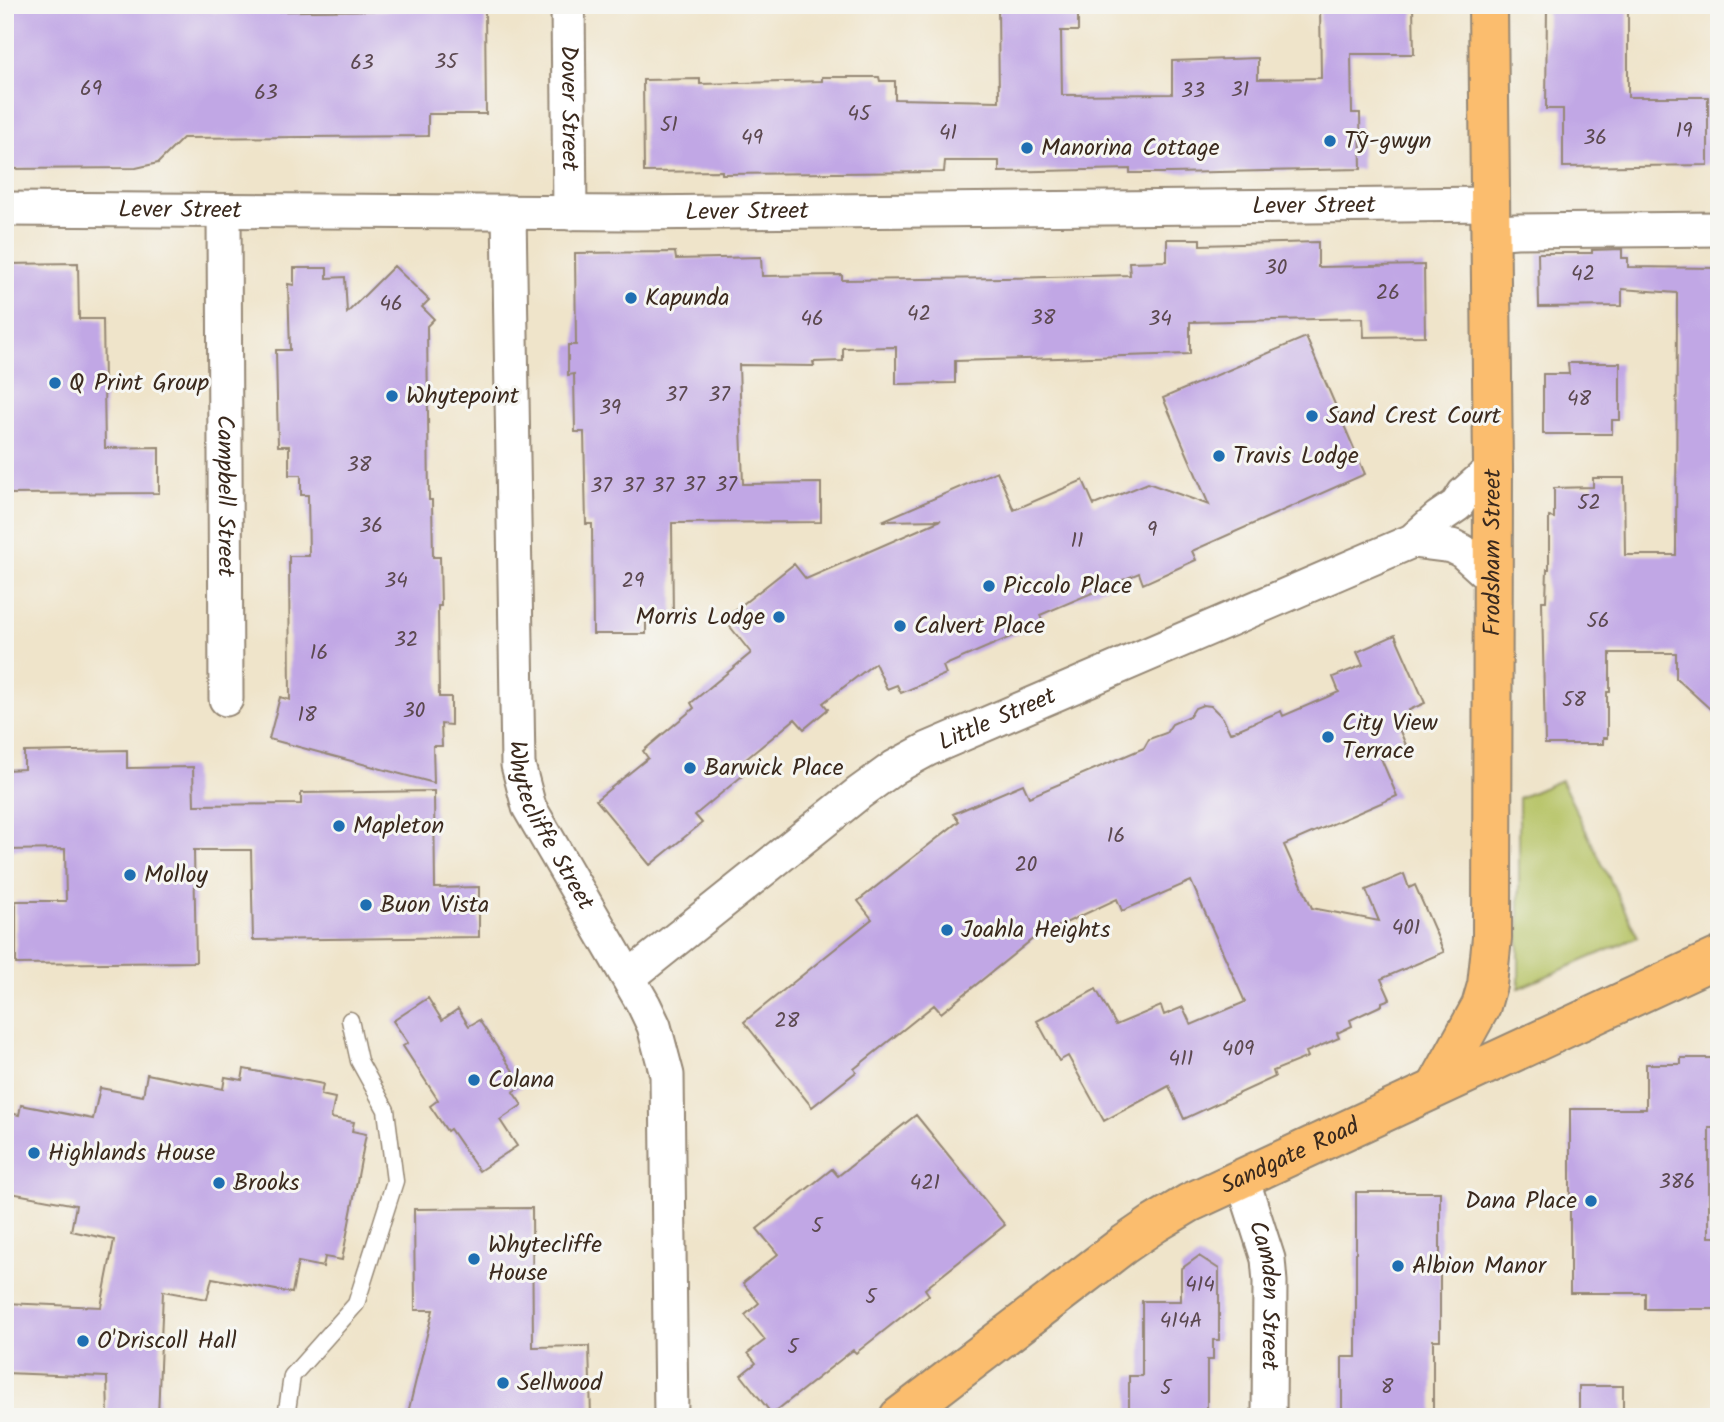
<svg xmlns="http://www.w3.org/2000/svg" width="1724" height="1422" font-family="Kalam,sans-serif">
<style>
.green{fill:#b5c264;stroke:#787641;stroke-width:2}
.building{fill:#c1a7e5}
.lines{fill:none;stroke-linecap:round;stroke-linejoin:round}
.lane-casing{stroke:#958774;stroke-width:19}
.street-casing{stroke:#958774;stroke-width:37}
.highway-casing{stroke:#958774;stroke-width:42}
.lane{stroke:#fff;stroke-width:16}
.street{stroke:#fff;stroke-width:33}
.highway{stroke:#fbbd6e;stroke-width:38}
.poi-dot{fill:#1f6fb2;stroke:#f6f6f2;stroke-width:2.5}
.labels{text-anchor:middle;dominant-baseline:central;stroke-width:6;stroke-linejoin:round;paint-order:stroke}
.number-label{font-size:21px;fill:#5c4950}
.street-label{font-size:24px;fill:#3b2a1e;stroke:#f6f6f2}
.poi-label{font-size:24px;fill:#3b2a1e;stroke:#f6f6f2;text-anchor:start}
</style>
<rect width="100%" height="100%" fill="#f6f6f2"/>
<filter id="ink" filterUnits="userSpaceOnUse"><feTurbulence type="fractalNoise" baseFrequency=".0143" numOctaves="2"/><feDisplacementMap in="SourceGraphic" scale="14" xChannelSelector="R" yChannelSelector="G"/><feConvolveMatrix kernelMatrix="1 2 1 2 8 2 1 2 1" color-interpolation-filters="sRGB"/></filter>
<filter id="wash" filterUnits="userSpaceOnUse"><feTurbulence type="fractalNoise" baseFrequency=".00686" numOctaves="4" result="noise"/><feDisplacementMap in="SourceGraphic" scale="28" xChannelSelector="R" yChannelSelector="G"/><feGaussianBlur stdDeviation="1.57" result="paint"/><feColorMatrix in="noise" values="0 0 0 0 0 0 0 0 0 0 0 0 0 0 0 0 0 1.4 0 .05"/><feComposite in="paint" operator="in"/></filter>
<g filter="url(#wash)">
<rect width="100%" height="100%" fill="#efe4ca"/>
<path class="green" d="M1561 780 1638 937 1519 988V798Z"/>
<g id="blocks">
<path class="building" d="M5 5H213V12L485 9 486 114H428V136L183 138 158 163 136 168 5 169Z
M998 5H1078V31H1061L1062 95 1172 94V61L1258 58V79L1321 78 1320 5H1413L1414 54H1351L1352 113H1360L1361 169 1170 173H1130V169L999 172V161H945L944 172 722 174V171L644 172 643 80 700 79V84L822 81V77H879L880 81H895V99L999 101Z
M1547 5H1628V97H1708V165L1563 167V109H1546Z
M1167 239H1200V245L1318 242V267L1424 265 1425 336 1364 337 1363 318 1190 322V354L955 361V383L896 384V347L843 348V361L813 362 814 366 739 365 743 484 821 483V522L672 523 673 617 646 618V634H593L592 524H586L584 432H575L574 374 568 375V345H576L575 253 675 252 676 259 761 257 762 276 842 275V280L1005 278 1130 275 1129 262 1167 261Z
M1622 249V258H1628V267L1719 268V717L1676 678V653H1610V692H1607V738H1603V744H1545L1542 601H1546L1547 569H1549V517L1554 518V488L1593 487V478H1624L1625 555H1676L1677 293 1622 289V306L1539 307 1538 253H1592V250Z
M78 263 79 319H103L105 448 159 447V493L5 494V264Z
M394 266 429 300 422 307 434 319 427 326 429 500H432L433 557H440L441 606H438L439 697H451V725L441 724 442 746H433L434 783 269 739 280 697 290 700 289 556H309L308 495H301V475H289V446H278L276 350H290L288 284 294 285V268H327V278L345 277 347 313Z
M1306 337 1365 474 1192 551 1196 560 1143 584 1139 573 1040 615 1043 623 943 666 946 674 901 693 897 685 887 689 875 663 823 703 828 709 804 729 795 719 740 764 747 772 695 815 702 823 650 865 596 800 648 758 643 751 694 708 691 703 751 653 724 619 794 564 806 579 941 520 882 521 997 471 1014 510 1083 480 1094 505 1148 483 1209 505 1163 398Z
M1568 363H1620V420H1612V434H1543V374H1569Z
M1395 635 1425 703 1409 710 1414 722 1399 729 1406 745 1380 756 1397 796 1284 845 1312 908 1379 921 1366 890 1404 874 1409 888 1415 885 1444 952 1381 979 1390 999 1382 1002V1005L1350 1020 1352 1026 1337 1033 1339 1038 1306 1052 1308 1057 1273 1071 1275 1077 1184 1119 1169 1086 1104 1121 1068 1056 1059 1061 1037 1021 1096 989 1116 1025 1161 1006 1164 1015 1183 1007 1191 1025 1245 1002 1191 881 1122 911 1117 899 1046 932 1045 929 941 1013 934 1005 854 1069 856 1072 812 1107 744 1022 872 919 858 901 959 821 953 814 1023 784 1029 797 1144 748 1149 739 1166 733 1172 724 1190 716 1195 708 1203 705 1211 706 1223 718 1230 733 1281 711 1283 716 1339 692 1333 677 1363 665 1357 652Z
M127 750V768L193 767 194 805 301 804V793L434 791 435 888 479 887V937L253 940 251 850H194L196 962 16 964V901H66L65 849 5 850V770L24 769V752Z
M428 998 442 1020 458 1009 469 1026 479 1020 523 1086 513 1092 522 1105 500 1120 517 1146 479 1171 450 1129 447 1131 430 1106 438 1100 403 1046 408 1043 393 1021Z
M1681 1058H1719V1128H1709V1237H1719V1309H1645V1293H1570V1109H1646V1064H1681Z
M244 1069 323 1084 321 1095 335 1098 331 1118 354 1122 352 1131 366 1134 342 1260 325 1257 323 1267 298 1262 292 1293 212 1278 207 1299 163 1291 158 1417H108L107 1377 5 1373V1303L101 1307 114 1240 71 1231 76 1205 5 1192V1112L19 1115 21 1105 93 1119 100 1088 143 1096 147 1074 223 1089 225 1077 242 1080Z
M916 1115 1005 1225 925 1289 929 1295 856 1353 853 1350 772 1414 741 1375 756 1363 748 1353 765 1340 745 1315 759 1303 743 1283 778 1254 757 1229 832 1169 838 1176Z
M1356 1192H1440V1340H1433V1417H1342V1357H1356Z
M532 1208 533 1347 589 1346 591 1417H407L433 1310H415L414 1209Z
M1199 1256 1219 1269V1340H1213V1360H1207V1417H1129V1376H1142V1301H1181V1269Z
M1579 1386H1623V1417H1579Z"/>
</g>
</g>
<g filter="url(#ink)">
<use href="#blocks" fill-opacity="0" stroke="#958774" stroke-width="2"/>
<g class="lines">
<defs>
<path id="lane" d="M286 1417 292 1376 356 1304 395 1181 386 1110 359 1061 350 1020"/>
<g id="street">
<path id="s1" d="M568 5 570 213"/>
<path id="s2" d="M5 209 634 213 1490 204"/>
<path id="s3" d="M224 211 226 699"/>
<path id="s4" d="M509 212 518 765 529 807 644 1005 654 1026 667 1075 671 1417"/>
<path d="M1490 233 1516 231 1719 229"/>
<path d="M1412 541 1452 546 1462 551 1492 578"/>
<path id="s5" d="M629 977 859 793 895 767 928 749 1412 541 1438 518 1457 505 1464 494 1493 468"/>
<path id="s6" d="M1242 1178 1268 1259 1270 1282 1269 1417"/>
</g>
<g id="highway">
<path id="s7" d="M1437 1086 1481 1006 1487 985 1492 938 1493 468 1488 5"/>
<path id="s8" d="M899 1417 1122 1246 1154 1224 1189 1203 1719 957"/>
</g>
</defs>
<use href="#lane" class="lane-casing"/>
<use href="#street" class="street-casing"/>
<use href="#highway" class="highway-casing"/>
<use href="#lane" class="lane"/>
<use href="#street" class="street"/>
<use href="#highway" class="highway"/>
</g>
</g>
<g class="poi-dot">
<circle cx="1330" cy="141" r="7"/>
<circle cx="1027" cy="148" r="7"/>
<circle cx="631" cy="298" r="7"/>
<circle cx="55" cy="383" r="7"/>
<circle cx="392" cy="396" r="7"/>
<circle cx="1312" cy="416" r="7"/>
<circle cx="1219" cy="456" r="7"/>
<circle cx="989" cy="586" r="7"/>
<circle cx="779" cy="617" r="7"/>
<circle cx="900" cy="626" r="7"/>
<circle cx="1328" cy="737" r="7"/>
<circle cx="690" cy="768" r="7"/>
<circle cx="339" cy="826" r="7"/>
<circle cx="130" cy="875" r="7"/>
<circle cx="366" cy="905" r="7"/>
<circle cx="947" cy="930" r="7"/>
<circle cx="474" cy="1080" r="7"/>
<circle cx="34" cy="1153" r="7"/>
<circle cx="219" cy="1183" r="7"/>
<circle cx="1591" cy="1201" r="7"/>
<circle cx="474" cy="1259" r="7"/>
<circle cx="1398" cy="1266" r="7"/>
<circle cx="83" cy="1341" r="7"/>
<circle cx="503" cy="1383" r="7"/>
</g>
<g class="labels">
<g class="number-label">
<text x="446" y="62">35</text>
<text x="362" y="63">63</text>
<text x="91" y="89">69</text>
<text x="1240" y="90">31</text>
<text x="1193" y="91">33</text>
<text x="266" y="93">63</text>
<text x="859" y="114">45</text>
<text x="669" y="125">51</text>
<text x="1684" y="131">19</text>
<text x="948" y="133">41</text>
<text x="752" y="138">49</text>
<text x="1595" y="138">36</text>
<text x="1276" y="268">30</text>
<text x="1583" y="274">42</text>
<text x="1388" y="293">26</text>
<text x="391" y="304">46</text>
<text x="919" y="314">42</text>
<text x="1043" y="318">38</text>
<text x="812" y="319">46</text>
<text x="1160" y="319">34</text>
<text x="676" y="395">37</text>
<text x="719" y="395">37</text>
<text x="1579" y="399">48</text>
<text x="610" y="408">39</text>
<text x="359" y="465">38</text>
<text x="694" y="485">37</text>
<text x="726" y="485">37</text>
<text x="601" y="486">37</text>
<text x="633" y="486">37</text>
<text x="663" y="486">37</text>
<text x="1589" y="503">52</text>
<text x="371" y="526">36</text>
<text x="1152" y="530">9</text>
<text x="1077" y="541">11</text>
<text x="396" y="581">34</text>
<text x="633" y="581">29</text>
<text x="1598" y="621">56</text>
<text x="406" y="640">32</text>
<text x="319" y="653">16</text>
<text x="1574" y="700">58</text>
<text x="414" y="711">30</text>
<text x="307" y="715">18</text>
<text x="1116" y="836">16</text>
<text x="1026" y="865">20</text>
<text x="1406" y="928">401</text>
<text x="787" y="1021">28</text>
<text x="1238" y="1049">409</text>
<text x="1181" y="1059">411</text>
<text x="1677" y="1182">386</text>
<text x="925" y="1183">421</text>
<text x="817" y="1226">5</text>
<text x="1200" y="1285">414</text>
<text x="871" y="1297">5</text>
<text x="1181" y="1321">414A</text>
<text x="793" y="1347">5</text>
<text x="1387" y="1387">8</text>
<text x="1166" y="1388">5</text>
</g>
<g class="street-label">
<text stroke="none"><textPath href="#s1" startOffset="103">Dover Street</textPath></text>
<text stroke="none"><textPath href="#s2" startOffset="1309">Lever Street</textPath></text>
<text stroke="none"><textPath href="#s2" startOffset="175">Lever Street</textPath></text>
<text stroke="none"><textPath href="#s2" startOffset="742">Lever Street</textPath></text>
<text stroke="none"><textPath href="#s3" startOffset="285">Campbell Street</textPath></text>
<text stroke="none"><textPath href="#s7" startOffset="546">Frodsham Street</textPath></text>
<text stroke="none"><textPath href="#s5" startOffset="452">Little Street</textPath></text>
<text stroke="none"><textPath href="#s4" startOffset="621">Whytecliffe Street</textPath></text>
<text stroke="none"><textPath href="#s8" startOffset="472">Sandgate Road</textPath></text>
<text stroke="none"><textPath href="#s6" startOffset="121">Camden Street</textPath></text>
</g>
<g class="poi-label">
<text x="1344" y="141">Tŷ-gwyn</text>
<text x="1041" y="148">Manorina Cottage</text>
<text x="645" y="298">Kapunda</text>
<text x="69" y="383">Q Print Group</text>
<text x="406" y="396">Whytepoint</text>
<text x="1326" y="416">Sand Crest Court</text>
<text x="1233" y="456">Travis Lodge</text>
<text x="1003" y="586">Piccolo Place</text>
<text x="765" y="617" text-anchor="end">Morris Lodge</text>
<text x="914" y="626">Calvert Place</text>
<text x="1342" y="723">City View<tspan x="1342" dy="28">Terrace</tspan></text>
<text x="704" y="768">Barwick Place</text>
<text x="353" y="826">Mapleton</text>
<text x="144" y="875">Molloy</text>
<text x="380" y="905">Buon Vista</text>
<text x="961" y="930">Joahla Heights</text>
<text x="488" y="1080">Colana</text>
<text x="48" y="1153">Highlands House</text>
<text x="233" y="1183">Brooks</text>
<text x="1577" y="1201" text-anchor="end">Dana Place</text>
<text x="488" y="1245">Whytecliffe<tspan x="488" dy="28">House</tspan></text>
<text x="1412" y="1266">Albion Manor</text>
<text x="97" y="1341">O'Driscoll Hall</text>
<text x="517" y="1383">Sellwood</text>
</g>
</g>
<rect width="1724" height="1422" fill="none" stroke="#f6f6f2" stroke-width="28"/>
</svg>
